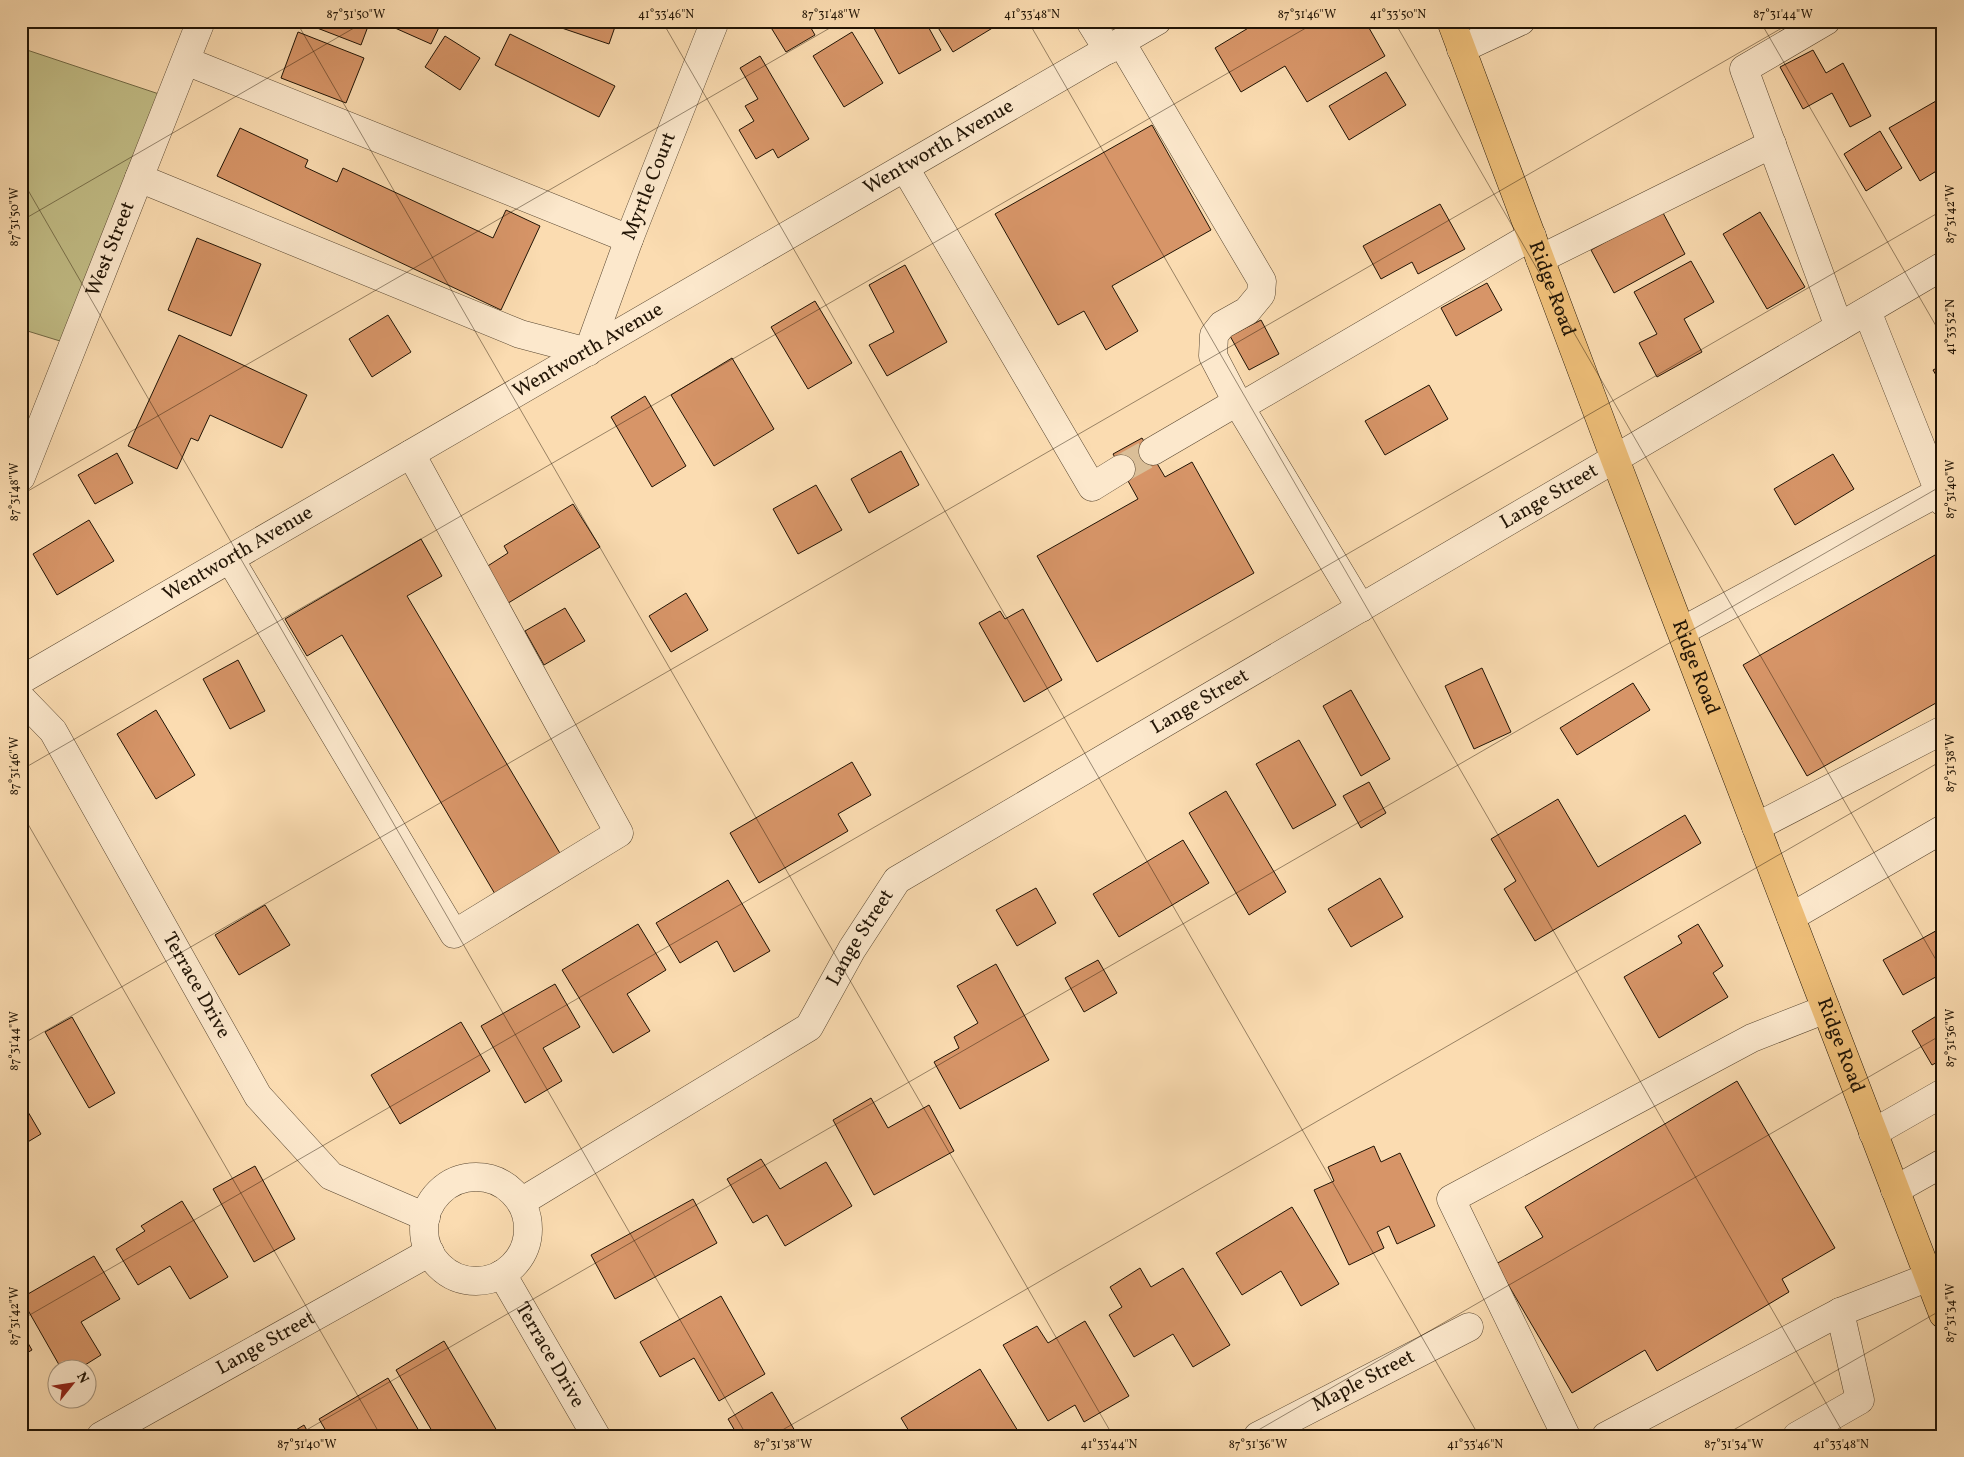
<svg xmlns="http://www.w3.org/2000/svg" width="1964" height="1457" font-family="Vollkorn,serif">
<style>
.green{fill:#c3bf88;stroke:#726a46}
.building{fill:#d79568;stroke:#211405}
.lines{fill:none;stroke-linecap:round;stroke-linejoin:round}
.minor-tunnel{stroke:#dabe97;stroke-width:28;stroke-dasharray:28 14;stroke-linecap:butt}
.minor-casing{stroke:#584630;stroke-width:29}
.major-casing{stroke:#211405;stroke-width:29}
.minor{stroke:#fce8cc;stroke-width:28}
.major{stroke:#eebe78;stroke-width:28}
.ticks{fill:none;stroke:#211405;stroke-width:1;stroke-opacity:0.45}
.labels{text-anchor:middle;dominant-baseline:central;stroke-width:4;stroke-linejoin:round;paint-order:stroke}
.street-label{font-size:20px;fill:#211405;stroke:#fce8cc}
.neatline{fill:none;stroke:#211405;stroke-width:2}
.ticks-label{font-size:12px;text-anchor:middle;fill:#211405}
</style>
<rect width="100%" height="100%" fill="#fbdcb1"/>
<filter id="stains"><feTurbulence type="fractalNoise" baseFrequency=".004" numOctaves="4"/><feColorMatrix values="0 0 0 0 .2 0 0 0 0 .09 0 0 0 0 .02 0 0 0 .5 -.17"/></filter>
<radialGradient id="worn" r=".72"><stop offset=".6" stop-color="#630" stop-opacity="0"/><stop offset="1" stop-color="#630" stop-opacity=".3"/></radialGradient>
<path class="green" d="M21 48 171 98 73 345 21 329Z"/>
<path class="building" d="M299 21H370L361 45Z
M398 21H442L431 44 395 28Z
M541 21H617L609 44Z
M767 21H807L815 35 786 52Z
M870 21H925L941 50 899 74Z
M934 21H1004L953 52Z
M1260 21H1365L1385 56 1307 102 1285 66 1241 92 1215 48Z
M298 32 364 58 346 103 281 78Z
M852 32 883 83 844 107 813 56Z
M510 34 615 86 599 117 495 65Z
M445 36 480 58 460 90 425 67Z
M1813 50 1826 73 1843 63 1871 116 1850 127 1832 93 1803 109 1780 67Z
M760 56 809 139 778 158 773 149 756 159 739 130 754 121 745 106 758 99 740 68Z
M1386 72 1406 105 1349 140 1329 106Z
M1943 97V167L1920 181 1889 128Z
M1152 125 1211 230 1112 286 1138 331 1106 350 1084 311 1058 325 995 214Z
M240 128 308 160 305 167 337 182 343 168 493 238 506 210 540 226 501 310 217 176Z
M1880 131 1902 168 1866 191 1844 154Z
M1440 204 1465 249 1418 274 1412 262 1381 279 1363 246Z
M1662 211 1685 254 1614 293 1591 250Z
M1760 212 1805 287 1767 309 1723 234Z
M197 238 261 264 231 336 168 310Z
M1691 261 1714 302 1684 319 1702 352 1657 377 1639 343 1657 334 1634 292Z
M905 265 947 342 887 376 869 345 894 332 869 285Z
M1487 283 1502 310 1456 336 1441 308Z
M815 301 852 363 808 389 771 327Z
M388 315 411 352 372 377 349 339Z
M1261 320 1279 354 1249 370 1230 336Z
M179 335 307 395 282 448 210 415 198 441 191 438 177 469 128 446Z
M732 358 774 429 714 466 671 395Z
M1943 365V387L1933 370Z
M1429 385 1448 419 1385 455 1365 421Z
M645 396 686 466 652 487 611 417Z
M1142 438 1165 477 1192 462 1254 573 1097 662 1037 556 1138 499 1113 454Z
M901 451 919 485 869 513 851 479Z
M117 453 133 483 95 504 78 475Z
M1833 454 1854 489 1795 525 1774 489Z
M816 485 842 530 798 554 773 509Z
M573 504 600 547 505 605 483 569 508 553 504 546Z
M89 520 114 561 57 595 33 554Z
M421 539 442 576 407 596 561 855 495 894 342 635 307 656 285 619Z
M1942 551 1943 699 1807 776 1743 665Z
M686 593 708 630 671 652 649 616Z
M565 608 585 641 544 665 525 631Z
M1023 609 1062 680 1024 702 979 623 1000 611 1005 619Z
M238 660 265 711 230 729 203 679Z
M1482 668 1511 732 1474 749 1445 686Z
M1633 683 1650 710 1577 755 1560 728Z
M1351 690 1390 759 1361 776 1323 706Z
M156 710 195 775 156 799 117 734Z
M1299 740 1336 805 1293 829 1256 764Z
M852 762 871 795 838 814 848 831 759 883 730 833Z
M1369 782 1386 813 1361 828 1343 796Z
M1226 791 1286 892 1249 915 1189 813Z
M1558 799 1598 867 1685 815 1701 843 1535 941 1504 889 1516 881 1491 839Z
M1183 840 1209 883 1119 937 1093 894Z
M1380 878 1403 917 1351 947 1328 909Z
M728 880 770 951 734 972 717 941 680 963 656 923Z
M1036 888 1056 923 1017 946 996 910Z
M265 905 290 945 239 975 215 935Z
M638 924 666 970 627 994 650 1031 613 1053 562 970Z
M1698 924 1723 966 1713 973 1728 997 1659 1038 1624 977 1682 943 1678 936Z
M1943 927V973L1903 995 1883 960Z
M1098 960 1117 993 1084 1012 1065 978Z
M996 964 1049 1060 960 1109 934 1062 959 1048 954 1037 978 1023 957 986Z
M555 984 580 1027 543 1048 562 1081 525 1103 481 1026Z
M1943 1012V1059L1932 1065 1912 1031Z
M72 1017 115 1093 89 1108 45 1032Z
M461 1022 490 1071 400 1124 371 1075Z
M1737 1081 1835 1248 1782 1279 1789 1292 1657 1371 1645 1350 1572 1393 1496 1264 1543 1237 1525 1207Z
M871 1098 888 1128 929 1105 954 1151 874 1195 833 1120Z
M21 1100 41 1134 21 1146Z
M1374 1146 1381 1162 1400 1153 1435 1226 1397 1244 1389 1226 1377 1232 1384 1248 1349 1265 1314 1190 1334 1181 1328 1167Z
M761 1159 780 1189 826 1162 852 1206 785 1246 767 1215 753 1223 727 1179Z
M255 1166 295 1239 254 1262 213 1189Z
M693 1199 717 1243 615 1299 591 1255Z
M182 1201 228 1277 190 1299 170 1266 138 1285 116 1249 145 1231 141 1226Z
M1292 1207 1339 1284 1301 1306 1281 1271 1242 1295 1216 1253Z
M94 1256 120 1299 81 1322 101 1355 77 1370H62L21 1298Z
M1140 1268 1151 1287 1183 1268 1230 1345 1193 1367 1173 1334 1134 1357 1109 1315 1122 1307 1110 1287Z
M721 1296 765 1374 719 1401 694 1358 660 1377 640 1342Z
M1085 1321 1129 1396 1084 1422 1075 1405 1048 1421 1003 1345 1037 1326 1048 1343Z
M21 1331 32 1350 21 1356Z
M444 1341 500 1436H454L452 1433 448 1436H435L396 1370Z
M980 1369 1021 1436H912L901 1418Z
M388 1378 422 1436H329L319 1419Z
M772 1392 798 1436H738L728 1419Z
M304 1425 310 1436H286Z"/>
<g class="lines">
<path class="minor-tunnel" d="M1121 469 1153 451"/>
<defs>
<g id="minor">
<path d="M1090 21 1108 50"/>
<path d="M1826 21 1744 69 1839 327"/>
<path d="M1121 42 1262 281 1261 294 1247 311 1222 325 1214 335 1213 356 1237 402 1361 608"/>
<path d="M1461 49 1521 21"/>
<path d="M186 61 629 239"/>
<path d="M905 168 1092 487 1121 469"/>
<path id="s1" d="M139 178 520 334 588 352 629 239 715 21"/>
<path d="M1540 259 1772 144"/>
<path d="M1867 311 1943 502"/>
<path d="M1240 407 1532 236"/>
<path d="M1153 451 1237 402"/>
<path id="s2" d="M21 477 201 21"/>
<path d="M230 559 454 934 619 833 411 454"/>
<path d="M1682 631 1939 492"/>
<path id="s3" d="M21 680 1157 21"/>
<path id="s4" d="M21 698 53 731 258 1096 331 1176 426 1217"/>
<path d="M1756 827 1943 730"/>
<path d="M1791 917 1943 829"/>
<path d="M1873 1133 1943 1093"/>
<circle cx="476" cy="1229" r="52"/>
<path d="M1895 1190 1943 1163"/>
<path id="s5" d="M521 1202 809 1027 852 949 897 880 1943 266"/>
<path id="s6" d="M502 1274 596 1436"/>
<path id="s7" d="M101 1436 430 1252"/>
<path id="s8" d="M1258 1436 1469 1327"/>
<path d="M1566 1436 1451 1199 1752 1038 1826 1009"/>
<path d="M1606 1436 1840 1312 1929 1277"/>
<path d="M1797 1436 1860 1400 1840 1312"/>
</g>
<g id="major">
<path id="s9" d="M1451 21 1615 459 1943 1314"/>
</g>
</defs>
<use href="#minor" class="minor-casing"/>
<use href="#major" class="major-casing"/>
<use href="#minor" class="minor"/>
<use href="#major" class="major"/>
</g>
<path class="ticks" d="M296 21 1113 1436M662 21 1479 1436M1028 21 1845 1436M1394 21 1943 972M1760 21 1943 338M21 178 747 1436M21 221 366 21M21 495 842 21M21 770 1318 21M21 812 381 1436M21 1045 1794 21M21 1320 1943 210M296 1436 1943 485M772 1436 1943 760M1248 1436 1943 1034M1723 1436 1943 1309"/>
<g class="labels">
<g class="street-label">
<text stroke="none"><textPath href="#s3" startOffset="1061">Wentworth Avenue</textPath></text>
<text stroke="none"><textPath href="#s1" startOffset="659">Myrtle Court</textPath></text>
<text stroke="none"><textPath href="#s2" startOffset="245">West Street</textPath></text>
<text stroke="none"><textPath href="#s9" startOffset="286">Ridge Road</textPath></text>
<text stroke="none"><textPath href="#s3" startOffset="656">Wentworth Avenue</textPath></text>
<text stroke="none"><textPath href="#s5" startOffset="1265">Lange Street</textPath></text>
<text stroke="none"><textPath href="#s3" startOffset="251">Wentworth Avenue</textPath></text>
<text stroke="none"><textPath href="#s9" startOffset="691">Ridge Road</textPath></text>
<text stroke="none"><textPath href="#s5" startOffset="860">Lange Street</textPath></text>
<text stroke="none"><textPath href="#s5" startOffset="440">Lange Street</textPath></text>
<text stroke="none"><textPath href="#s4" startOffset="338">Terrace Drive</textPath></text>
<text stroke="none"><textPath href="#s9" startOffset="1096">Ridge Road</textPath></text>
<text stroke="none"><textPath href="#s7" startOffset="189">Lange Street</textPath></text>
<text stroke="none"><textPath href="#s6" startOffset="94">Terrace Drive</textPath></text>
<text stroke="none"><textPath href="#s8" startOffset="119">Maple Street</textPath></text>
</g>
</g>
<rect width="1964" height="1457" fill="none" stroke="#fbdcb1" stroke-width="55"/>
<g transform="translate(72 1384) rotate(60)"><circle r="24" fill="#fce8cc" stroke="#a4937c"/>
<path d="M0-4L9 19L0 12L-9 19Z" fill="#8f2418"/>
<text y="-8" font-size="14" font-weight="bold" text-anchor="middle" fill="#211405">N</text>
</g>
<rect x="28" y="28" width="1908" height="1402" class="neatline"/>
<g class="ticks-label">
<text x="356" y="18">87°31'50"W</text>
<text x="666" y="18">41°33'46"N</text>
<text x="831" y="18">87°31'48"W</text>
<text x="1032" y="18">41°33'48"N</text>
<text x="1307" y="18">87°31'46"W</text>
<text x="1398" y="18">41°33'50"N</text>
<text x="1783" y="18">87°31'44"W</text>
<text transform="translate(1950 214) rotate(-90)" y="4">87°31'42"W</text>
<text transform="translate(14 217) rotate(-90)" y="4">87°31'50"W</text>
<text transform="translate(1950 327) rotate(-90)" y="4">41°33'52"N</text>
<text transform="translate(1950 489) rotate(-90)" y="4">87°31'40"W</text>
<text transform="translate(14 492) rotate(-90)" y="4">87°31'48"W</text>
<text transform="translate(1950 763) rotate(-90)" y="4">87°31'38"W</text>
<text transform="translate(14 766) rotate(-90)" y="4">87°31'46"W</text>
<text transform="translate(1950 1038) rotate(-90)" y="4">87°31'36"W</text>
<text transform="translate(14 1041) rotate(-90)" y="4">87°31'44"W</text>
<text transform="translate(1950 1313) rotate(-90)" y="4">87°31'34"W</text>
<text transform="translate(14 1316) rotate(-90)" y="4">87°31'42"W</text>
<text x="307" y="1448">87°31'40"W</text>
<text x="783" y="1448">87°31'38"W</text>
<text x="1109" y="1448">41°33'44"N</text>
<text x="1258" y="1448">87°31'36"W</text>
<text x="1475" y="1448">41°33'46"N</text>
<text x="1734" y="1448">87°31'34"W</text>
<text x="1841" y="1448">41°33'48"N</text>
</g>
<rect width="100%" height="100%" filter="url(#stains)"/>
<rect width="100%" height="100%" fill="url(#worn)"/>
</svg>
